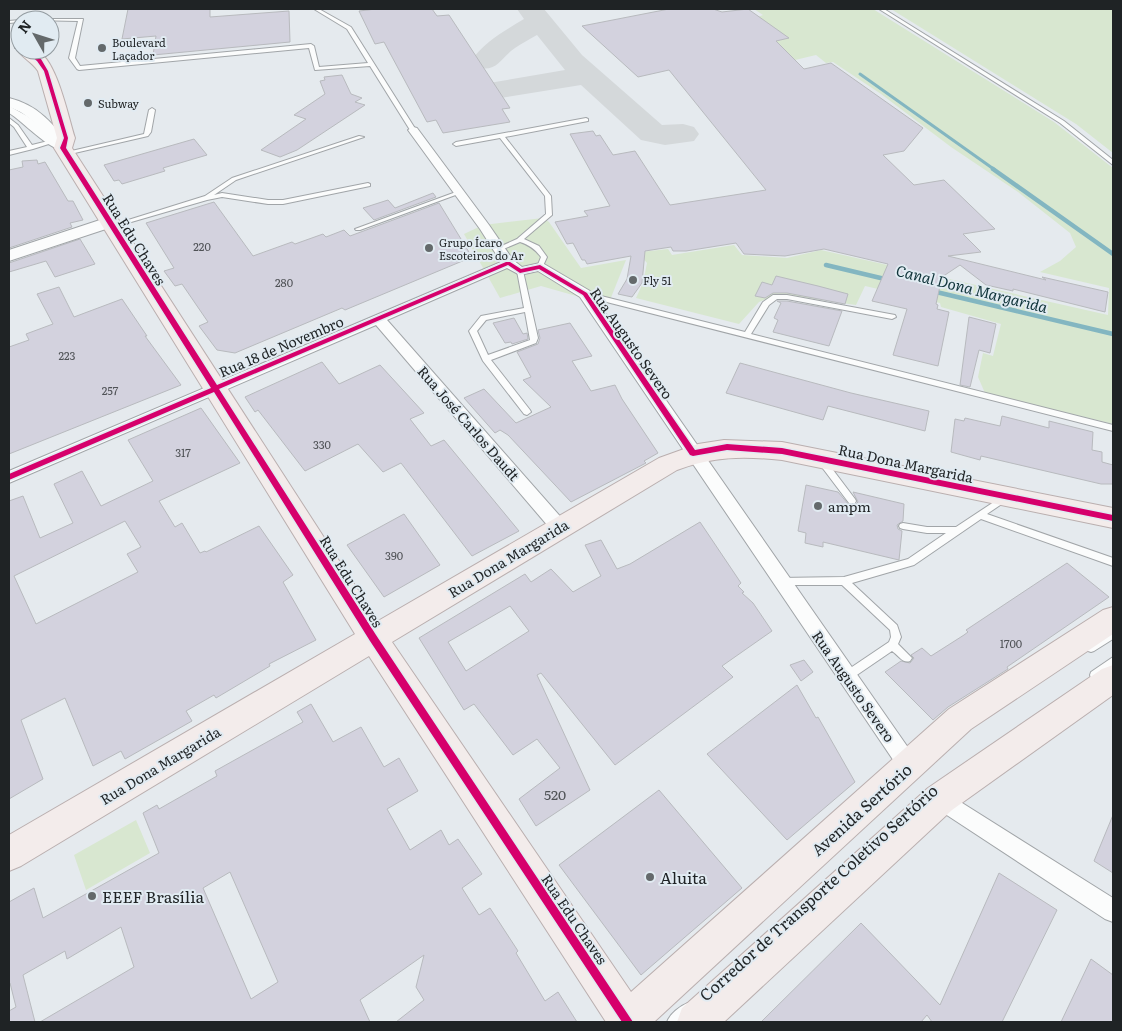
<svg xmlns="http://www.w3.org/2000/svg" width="1122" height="1031" font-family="Literata,serif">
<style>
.green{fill:#d8e7d0}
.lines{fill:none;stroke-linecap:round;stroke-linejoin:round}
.stream-far1{stroke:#83b6c1;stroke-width:3}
.stream{stroke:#83b6c1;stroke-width:4.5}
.taxiway{fill:#d4d8da;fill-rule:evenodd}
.building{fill:#d3d2de;stroke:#b8babe;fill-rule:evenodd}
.lane-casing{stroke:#a1a5a8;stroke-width:2}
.street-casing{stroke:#a1a5a8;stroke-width:2}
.secondary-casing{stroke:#a1a5a8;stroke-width:2}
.primary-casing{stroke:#baafaf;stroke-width:2}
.lane{fill:#fbfcfc;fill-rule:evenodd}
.street{fill:#fbfcfc;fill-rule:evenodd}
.secondary{fill:#fbfcfc;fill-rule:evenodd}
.primary{fill:#f3eceb;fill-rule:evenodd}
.cycleway-casing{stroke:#e1ebf2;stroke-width:3}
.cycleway{fill:#d6006c;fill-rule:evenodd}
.poi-dot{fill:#64696b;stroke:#e1ebf2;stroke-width:2}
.labels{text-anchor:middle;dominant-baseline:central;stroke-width:4;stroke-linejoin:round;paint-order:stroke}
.far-poi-label{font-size:11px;fill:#1f2325;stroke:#e1ebf2;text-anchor:start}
.number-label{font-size:11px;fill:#4f5256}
.street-label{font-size:14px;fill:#1f2325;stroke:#e1ebf2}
.poi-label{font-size:14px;fill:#1f2325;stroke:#e1ebf2;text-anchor:start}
.near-number-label{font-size:14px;fill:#4f5256}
.water-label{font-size:15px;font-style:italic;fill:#10343a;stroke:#e1ebf2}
.near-street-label{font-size:16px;fill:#1f2325;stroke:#e1ebf2}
.near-poi-label{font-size:16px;fill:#1f2325;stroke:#e1ebf2;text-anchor:start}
</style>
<rect width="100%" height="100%" fill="#e5eaee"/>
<path class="green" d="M754 9H873L1054 122 1113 168V424L985 393 978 377 983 353 993 356 1001 324 941 307 940 303 865 286 856 305 779 294 759 302 739 324 636 298 643 283 647 263 641 256 632 253 668 249 672 255 734 245 742 255 787 258 821 250 1108 315 1109 288 1040 272 1060 261 1076 247 1070 233 1018 192 951 147 881 94 833 62 826 63 816 55 795 60 773 42 788 38 758 17 763 15Z
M891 9H1113V153L1076 124Z
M543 218 549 222 581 268 626 260 608 305 541 286 500 298 464 234 483 225Z
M136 820 150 853 86 890 74 855Z"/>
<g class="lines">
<path class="stream-far1" d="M860 74 995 170"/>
<path class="stream" d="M993 169 1113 254
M826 265 889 280
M932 291 1113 334"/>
<path class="taxiway" d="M517 9H544L582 55 662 125 683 124 694 127 699 134 694 141 665 145 641 140 581 85 494 99 483 96 479 90 483 84 565 70 537 35C530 39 522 43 515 48 499 59 498 73 475 67L471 61C484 42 504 31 524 19Z"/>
</g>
<path class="building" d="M128 9H210V17L289 11 290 42 153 55 156 36 122 39Z
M376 9H432L437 16 449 15 510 108 502 109 510 122 443 133 436 120 427 122 384 42 375 44 359 11Z
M669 9H713L722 12 748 9 789 38 776 41 804 69 831 63 923 128 904 151 883 155 914 185 944 180 995 229 963 234 981 252 948 256 1046 280 1042 277 1108 292 1105 312 1013 289V291L986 285 960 265 942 277 936 304 938 305 937 309 949 312 938 366 893 355 907 309 872 301 888 264 824 249 785 256 744 254 736 243 686 251H673L671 247 645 251 642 283 632 297 618 294 627 279 631 256 587 264 585 260H582L573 243 567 244 555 222 588 216 584 211 610 206 570 134 593 131 596 136 600 135 613 155 635 151 670 205 766 190 669 70 638 77 582 26Z
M342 75 351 94 362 98 355 102 365 105 297 150 280 157 261 150 306 119 294 115 325 94 320 81 325 80 324 77Z
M194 139 207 155 163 168 165 171 122 184 119 180 114 181 104 165Z
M37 160 38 164 45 162 68 201H73L83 220 70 223 72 227 9 248V170L23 167 22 161Z
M433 193 436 197 374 220 363 208 388 200 395 208Z
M214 202 253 256 292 242 295 244 323 234 326 237 344 230 350 236 439 203 472 257 345 310 342 308 235 353 217 350 199 326 208 322 182 284 175 286 164 271 174 268 146 223Z
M80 239 95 264 55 277 46 261 9 272V263Z
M776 276 818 286 848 294 845 304 787 293H773L765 298 755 296 762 282 772 285Z
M59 287 74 317 122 299 147 336H145L181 385 9 454V347L29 340 26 334 53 324 37 294Z
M777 301H787L842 311 829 346 773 332 778 320 774 318 781 303Z
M969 317 996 324 990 353 979 350 970 387 960 385Z
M514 318 523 334 527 333 528 339 512 344 511 342 505 343 493 323Z
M570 323 592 356 572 361 591 391 615 385 622 399 658 453 644 461 646 463 571 502 508 435 500 430 495 433 464 398 484 389 516 423 551 407 523 380 531 377 517 352 538 344 540 338 538 330Z
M322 362 339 384 380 365 424 413 410 419 431 446 444 440 519 531 472 556 401 463 383 472 358 444 305 471 258 410 255 412 245 397Z
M740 363 851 393 929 411 925 431 828 406 823 420 726 393Z
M201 408 240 463 159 501 175 527 182 523 200 553 205 551 206 552 259 526 293 575 283 582 316 640 269 664 270 666 216 698 214 695 186 711 192 721 125 759 121 751 93 766 65 698 21 720 43 779 9 799V501L23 496 40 538 73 523 54 484 82 471 101 506 153 481 128 440ZM125 521 141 547 127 554 138 572 36 624 14 576Z
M1002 416 1049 428V421L1093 432 1092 450 1102 452V462L1113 465V484H1101L981 456 980 460 951 452 955 419 964 421 965 418 1000 426Z
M806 485 838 492 849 505H855L858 502 853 492 904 504 903 521 897 525 898 529 902 531 899 560 823 542V547L805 543 806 533 798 531Z
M404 514 440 565 384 597 347 545Z
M700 522 741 583 738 586 744 592 742 593 753 603 772 631 722 666 733 677 615 765 541 673 537 675 590 790 536 826 519 799 560 768 537 739 513 755 474 704 464 710 419 638 525 574 531 582 551 569 573 592 601 576 585 545 601 540 617 569 630 564ZM510 606 529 631 466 671 448 642Z
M1067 563 1109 597 1007 667 1008 669 948 707 933 720 885 672 901 661 910 663 914 658 911 655 922 648 931 656 964 635 968 632 966 630Z
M804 660 813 672 801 681 790 665Z
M797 685 816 718 818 717 855 782 787 840 707 754Z
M311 704 333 742 361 727 384 767 399 758 418 791 387 809 410 850 441 830 449 845 458 839 482 874 462 888 479 915 490 908 518 951 516 953 545 1001 558 992 577 1022H396L424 1000 416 987 424 955 360 1000 370 1022H40L134 967 121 927 67 959 65 951 23 975 35 1022H9V1011L16 1007 10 983 9 984V902L34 888 43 918 159 853 143 813 157 805 159 809 217 776 215 771 303 722 297 712ZM230 872 278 982 251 999 203 888Z
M659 790 742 888 641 975 559 865Z
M1113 815V873L1094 861Z
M999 873 1057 910 1002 1022H932L927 1015 921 1022H761L861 923 940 1005Z
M1091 959 1113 975V1022H1061Z"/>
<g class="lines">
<defs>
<path id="lane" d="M314 9H319L351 27 416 130 415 131 410 130 370 66 315 70 309 48 79 70 77 69 69 58 78 21 31 20 33 19H83L75 58 80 66 311 44 314 46 319 67 368 63 347 29Z
M879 9H884L1064 121 1113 160V165L1060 123Z
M20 20V22L9 23V21L20 20H22Z
M18 40H20L19 48H15Z
M152 108 155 110 151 132 148 136 66 155 63 153 144 134 149 110Z
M9 118 18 125 32 145 52 140 55 142 33 149 9 155V151L27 147 14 127 9 123Z
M586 118 588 119V121L505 137 551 196 552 215 524 239 539 246 547 257 542 268 540 269 537 267 541 257C535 249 529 245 520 242L501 250H497V248L517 239 546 214 545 196 500 138 456 146 453 144 456 142Z
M359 136 364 137 236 180 214 195 222 193 268 200H283L368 183 370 184V186L283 204H268L222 197 207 200 114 227H110L109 226 205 196 232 178Z
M456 192 461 193 360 230H356L355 229Z
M520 269 523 271 538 338 536 343 491 360 530 410 531 412 527 415 524 414 483 361 469 331 481 316 524 308 517 271ZM525 312 530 340 488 355 477 331 486 320Z
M583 292H585L745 332 763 302 773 295H787L895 315 896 317 892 319 787 299H777L769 305 751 334 1113 425V431L583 296Z
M821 457 824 458 855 499 856 501 855 503H849L818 462 817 460 818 458Z
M1006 494 1010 497 1009 499 987 514 1113 558V566L981 519 914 565 852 583 897 625 901 637 898 644 912 658 910 661C903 664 898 655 892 651L851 679 847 680 843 679 842 676 843 673 889 642 891 637 890 630 842 585H782L779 584 777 581 779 578 844 577 908 559 946 533H927L903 529 900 528 899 526 900 524 903 523 927 527H956Z
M1113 630V639L1094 651 1091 652 1088 651 1086 648 1088 645Z
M1113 657V667C1107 671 1099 681 1091 678L1090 675 1091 672Z
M688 1003 692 1005 694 1009 692 1013 682 1022H667C670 1014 680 1006 688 1003Z"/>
<path id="street" d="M9 106 27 116 67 146 68 148 67 150C52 154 23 121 9 113Z
M413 127 417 128 489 225 513 260 522 267 540 263 544 264 590 291 916 759 919 766 916 773 909 775 902 773 580 297 538 271 520 275 507 268 387 320 566 523 568 528 566 533 560 534 554 533 376 325 9 483V471L501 262 480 229 408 130Z
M940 789 1113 898V922L1105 919 933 806 930 799 933 792Z"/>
<path id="secondary" d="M9 98C38 105 54 124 71 148L69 151H57C44 133 31 114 9 107Z
M109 217 115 218 118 222 115 226 9 261V250Z"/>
<path id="primary" d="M20 47V50C25 50 31 49 36 50 57 59 68 117 75 138L72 148 378 621 659 458 698 444 724 440 782 442 1113 508V528L782 460C743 456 714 456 677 470L392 642 631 992 949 709 1103 610 1113 607V634L971 729 654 1022H606L369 656 21 866 9 871V835L355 634 54 148 57 138 38 71C32 62 23 58 17 50Z
M1113 665V695L952 810 724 1022H677L682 1008 928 788 1102 669Z"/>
</defs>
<use href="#lane" class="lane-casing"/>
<use href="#street" class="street-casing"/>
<use href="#secondary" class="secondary-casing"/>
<use href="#primary" class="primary-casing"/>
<use href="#lane" class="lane"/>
<use href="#street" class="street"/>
<use href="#secondary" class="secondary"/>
<use href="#primary" class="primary"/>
<defs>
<path id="cycleway" d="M23 50H28L41 59 48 71 68 138 66 148 217 385 506 262H510L521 269 540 265 587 293 695 450 727 444 782 448 1113 515V521L782 454 727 450 693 456 690 455 583 295 539 269 520 273 508 265 219 389 376 635 633 1022H622L370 641 214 392 9 480V474L211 388 60 148 64 138 44 71 37 61Z"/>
</defs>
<use href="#cycleway" class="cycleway-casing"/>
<use href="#cycleway" class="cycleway"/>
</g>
<g class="poi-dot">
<circle cx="102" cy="48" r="5"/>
<circle cx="88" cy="103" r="5"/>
<circle cx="429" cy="248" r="5"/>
<circle cx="633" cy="280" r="5"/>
<circle cx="818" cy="506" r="5"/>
<circle cx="650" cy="877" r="5"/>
<circle cx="92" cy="896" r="5"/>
</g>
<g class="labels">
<g class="far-poi-label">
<text x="112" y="42">Boulevard<tspan x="112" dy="13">Laçador</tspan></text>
<text x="98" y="103">Subway</text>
<text x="439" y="242">Grupo Ícaro<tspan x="439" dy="13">Escoteiros do Ar</tspan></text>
<text x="643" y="280">Fly 51</text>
</g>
<g class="number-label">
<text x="202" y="246">220</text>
<text x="284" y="282">280</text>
<text x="67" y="355">223</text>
<text x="110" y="390">257</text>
<text x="322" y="444">330</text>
<text x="183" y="452">317</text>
<text x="394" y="555">390</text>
<text x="1011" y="643">1700</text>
</g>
<g class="street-label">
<text transform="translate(135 239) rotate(58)">Rua Edu Chaves</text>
<text transform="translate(632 343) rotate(55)">Rua Augusto Severo</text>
<text transform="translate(281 346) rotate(-23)">Rua 18 de Novembro</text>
<text transform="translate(469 423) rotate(49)">Rua José Carlos Daudt</text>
<text transform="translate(906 463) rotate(12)">Rua Dona Margarida</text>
<text transform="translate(508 558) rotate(-31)">Rua Dona Margarida</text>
<text transform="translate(352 581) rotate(58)">Rua Edu Chaves</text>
<text transform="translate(854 686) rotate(55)">Rua Augusto Severo</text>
<text transform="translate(160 765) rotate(-31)">Rua Dona Margarida</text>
<text transform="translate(575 919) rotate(56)">Rua Edu Chaves</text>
</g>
<g class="poi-label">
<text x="828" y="506">ampm</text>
</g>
<g class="near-number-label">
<text x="555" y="794">520</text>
</g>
<g class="water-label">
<text transform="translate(972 288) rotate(14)">Canal Dona Margarida</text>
</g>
<g class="near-street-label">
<text transform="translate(861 809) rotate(-42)">Avenida Sertório</text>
<text transform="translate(818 892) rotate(-42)">Corredor de Transporte Coletivo Sertório</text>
</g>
<g class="near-poi-label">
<text x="660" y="877">Aluita</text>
<text x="102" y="896">EEEF Brasília</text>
</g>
</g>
<rect width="1122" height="1031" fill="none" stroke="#1f2325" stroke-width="20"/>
<g transform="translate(35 35) rotate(309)"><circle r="24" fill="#e1ebf2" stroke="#939ba0"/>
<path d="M0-4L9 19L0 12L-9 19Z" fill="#64696b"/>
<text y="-8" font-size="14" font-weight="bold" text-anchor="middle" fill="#1f2325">N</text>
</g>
</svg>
